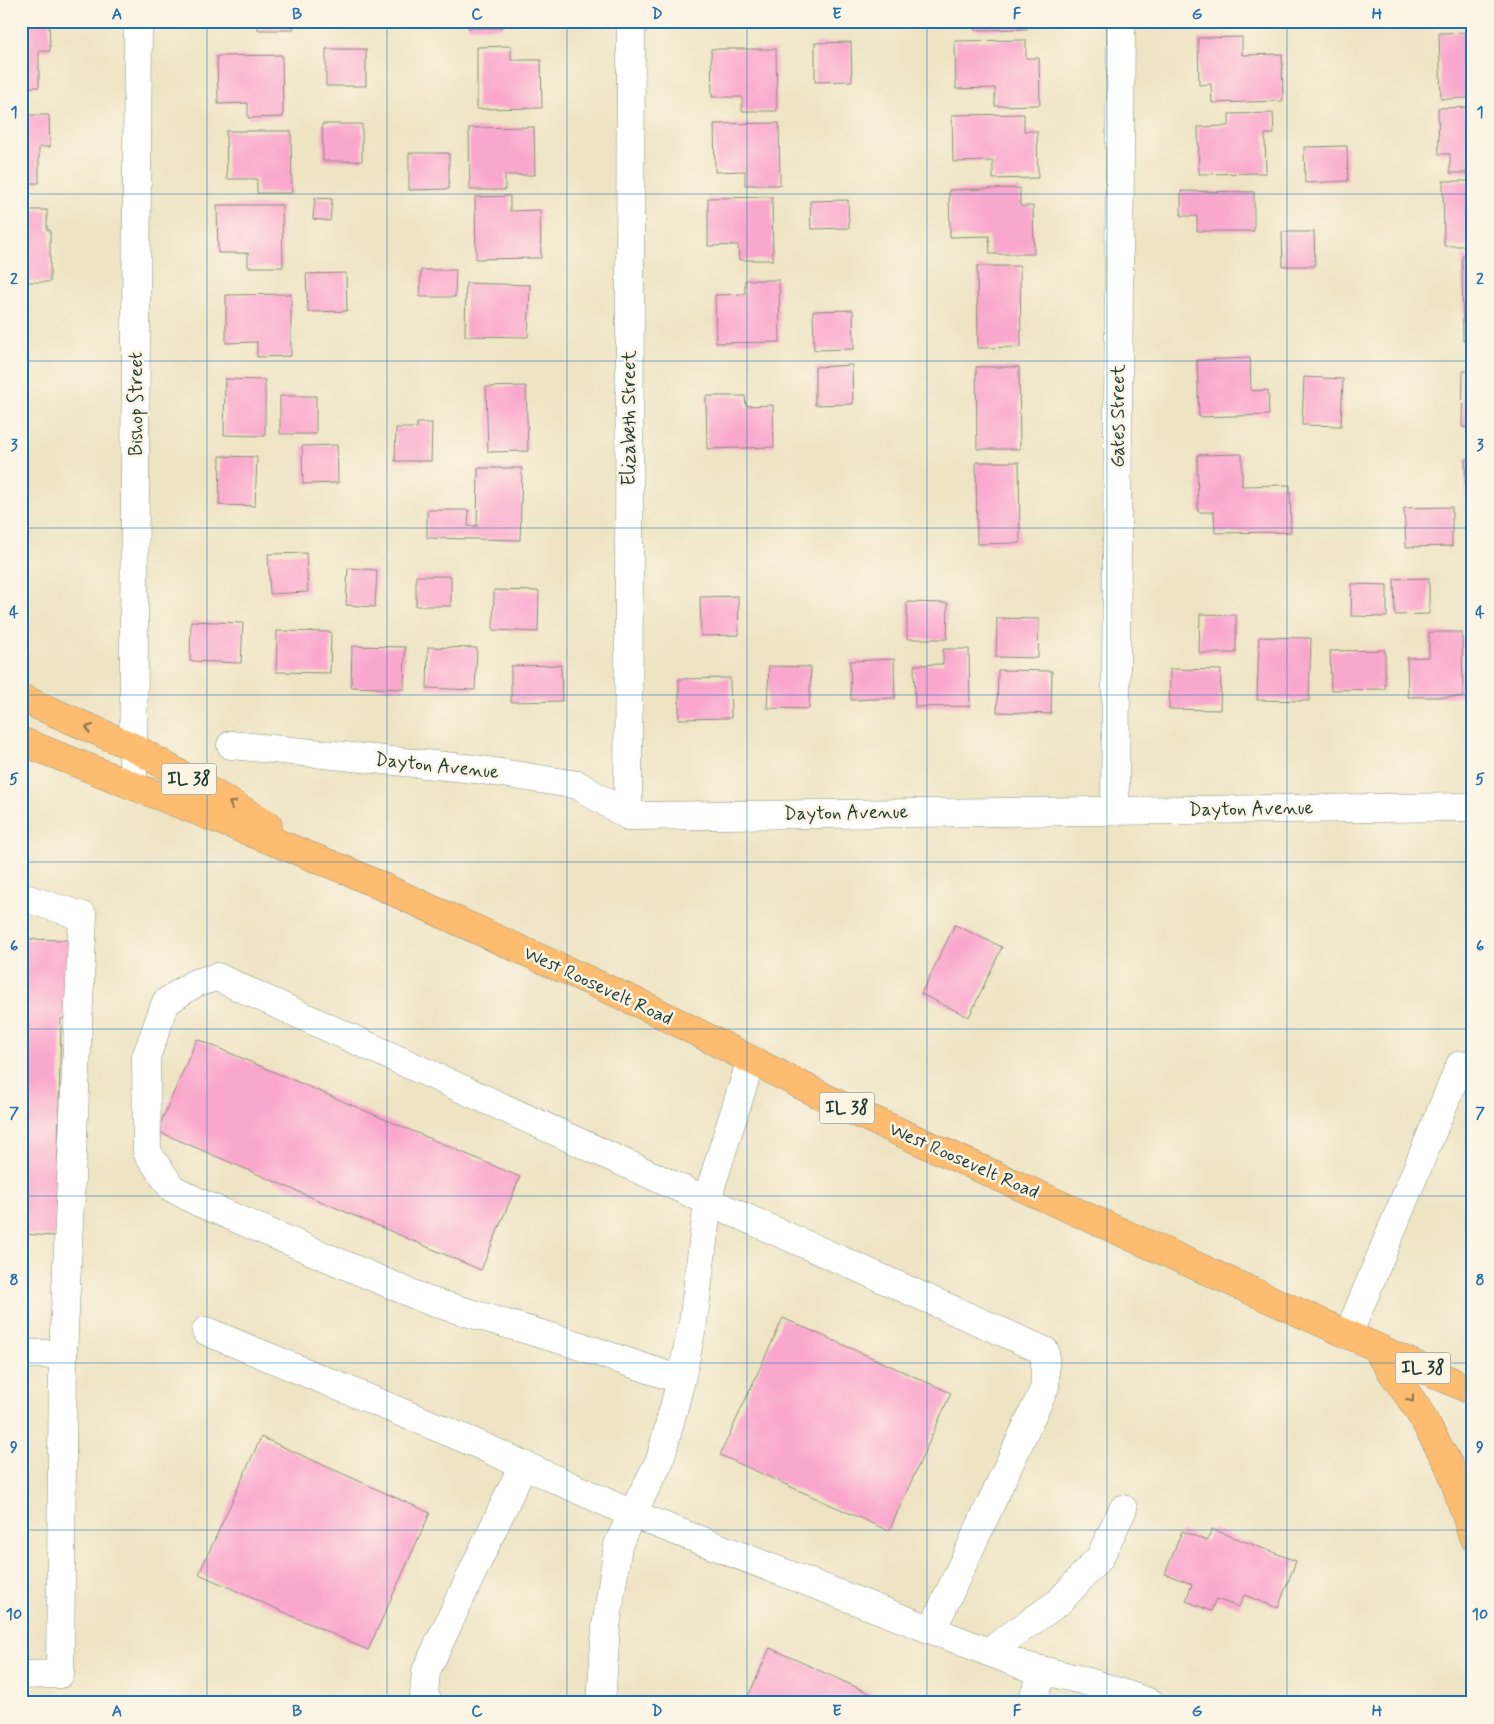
<svg xmlns="http://www.w3.org/2000/svg" width="1494" height="1724" font-family="Mynerve,sans-serif">
<style>
.building{fill:#faa7cd}
.lines{fill:none;stroke-linecap:round;stroke-linejoin:round}
.minor-casing{stroke:#86907c;stroke-width:29}
.major-casing{stroke:#86907c;stroke-width:29}
.minor{stroke:#fff;stroke-width:28}
.major{stroke:#febc70;stroke-width:28}
.oneway{stroke:#83764f}
.grid{fill:none;stroke:#1f6fb2;stroke-width:1;stroke-opacity:0.55}
.labels{text-anchor:middle;dominant-baseline:central;stroke-width:5;stroke-linejoin:round;paint-order:stroke}
.shield{fill:#fcf5e5;stroke:#617469;stroke-width:1}
.shield-label{font-size:18px;font-weight:bold;fill:#1f3d34}
.street-label{font-size:19px;fill:#1f3d34;stroke:#fcf5e5}
.neatline{fill:none;stroke:#1f6fb2;stroke-width:2}
.grid-label{font-size:16px;text-anchor:middle;font-weight:bold;fill:#1f6fb2}
</style>
<rect width="100%" height="100%" fill="#fcf5e5"/>
<filter id="ink" filterUnits="userSpaceOnUse"><feTurbulence type="fractalNoise" baseFrequency=".02" numOctaves="2"/><feDisplacementMap in="SourceGraphic" scale="10" xChannelSelector="R" yChannelSelector="G"/><feConvolveMatrix kernelMatrix="1 2 1 2 8 2 1 2 1" color-interpolation-filters="sRGB"/></filter>
<filter id="wash" filterUnits="userSpaceOnUse"><feTurbulence type="fractalNoise" baseFrequency=".0096" numOctaves="4" result="noise"/><feDisplacementMap in="SourceGraphic" scale="20" xChannelSelector="R" yChannelSelector="G"/><feGaussianBlur stdDeviation="1.12" result="paint"/><feColorMatrix in="noise" values="0 0 0 0 0 0 0 0 0 0 0 0 0 0 0 0 0 1.4 0 .05"/><feComposite in="paint" operator="in"/></filter>
<g filter="url(#wash)">
<rect width="100%" height="100%" fill="#eee4c4"/>
<g id="blocks">
<path class="building" d="M21 21H49L50 51H39V87H21Z
M258 21H293V30H258Z
M468 21H502V28H468Z
M748 21H783V23L748 24Z
M974 21H1026L1027 29 974 30Z
M1200 21H1244V26H1200Z
M1473 32V98L1441 99 1439 33Z
M1242 37V55L1282 54 1283 101 1212 103 1211 84 1199 85 1198 38Z
M1026 40V58H1039L1040 105 995 106V88L956 89 955 41Z
M851 42 852 81 815 82V43Z
M511 46V60H541L542 108 477 109V47Z
M326 49H366V86H326Z
M711 49H776L777 111H742V97H712Z
M282 55 283 117 248 118V103L218 104 217 56Z
M1473 107V173H1450V154H1439L1438 108Z
M1273 113 1274 134H1265L1266 173 1199 174 1198 127 1229 126V114Z
M1024 114V131H1037L1038 178 993 179V161L953 162 952 115Z
M21 115H49L50 147H39V183H21Z
M779 123 780 185H745V171L715 172 714 124Z
M322 124H362V161H323Z
M534 127 535 175H505V190H470L469 128Z
M226 131H291L292 193H257V179H227Z
M1347 146 1348 181 1305 183 1304 147Z
M409 153H449V189L409 190Z
M1443 181H1473V246H1444Z
M1020 188V206H1033L1034 254H990L989 236 950 237 949 190Z
M1181 191 1254 192V231H1197V216H1181Z
M510 196V211L540 210 541 258 476 259 475 197Z
M772 197 773 260H739L738 245 708 246V198Z
M315 198 332 199 330 221 313 219Z
M848 200 849 228 811 229 810 201Z
M217 205H282L283 267H248V253H218Z
M21 210H47V230H50V282H21Z
M1282 232H1314L1315 266H1283Z
M1462 256H1473V340L1463 341Z
M977 266H1020L1021 347 978 348Z
M421 270H456L455 297H420Z
M346 273 347 311 308 312 306 274Z
M745 280H779L780 342 716 343 715 295 745 294Z
M466 283 530 285 528 337 465 336Z
M291 294V356L257 357V342L226 343V295Z
M853 310 854 349 814 350 813 311Z
M1250 358 1251 391 1268 390 1269 415 1199 417 1197 360Z
M852 365 853 404 815 405V367Z
M976 367H1019L1020 449H977Z
M1463 371H1473V428L1462 427Z
M1304 377 1343 379 1341 426 1302 425Z
M225 379 265 380V436L224 435Z
M526 386 528 451 488 452 486 387Z
M280 396H316V434H280Z
M706 396H745L746 406 773 405 774 447 707 449Z
M417 423H432L431 461H395L396 428H417Z
M337 445 338 483 303 484 302 446Z
M1242 454V486L1290 485 1291 532 1215 533 1214 512H1198L1197 455Z
M220 456 257 457 255 506 219 505Z
M1465 459H1473V513H1466Z
M976 462H1019L1020 543 977 544Z
M478 468H522L520 540 427 538V510H469L468 526H477Z
M1452 507V546L1406 547 1404 508Z
M306 553 308 592 270 594 268 554Z
M348 568 377 570 375 607 346 605Z
M416 576H451V606H416Z
M1429 578V614L1395 615 1394 579Z
M1352 584 1387 585V617L1351 616Z
M494 590 539 591 538 632 493 630Z
M738 596 739 635 701 636 700 597Z
M907 602 948 603 947 639H907Z
M1200 614 1236 615V653H1199Z
M997 618 1039 619 1038 658 996 657Z
M191 621 243 623 241 663 190 661Z
M277 631 331 632 330 673 276 672Z
M1429 632H1462L1463 697H1408L1407 658 1429 657Z
M1259 637 1311 638 1309 701 1257 700Z
M352 646 405 647 404 689 351 687Z
M428 647 477 648 475 690 427 688Z
M943 649H969L970 706 915 707 914 665 943 664Z
M1385 650V689L1331 690 1330 651Z
M894 659 895 698 851 700 850 661Z
M561 665 562 701 511 702V666Z
M769 666 811 667 809 709 767 708Z
M1170 669 1221 670 1220 710 1169 709Z
M998 670 1052 671 1051 714 997 712Z
M730 678 731 718 679 719V679Z
M955 925 1002 947 969 1017 921 994Z
M21 939 71 940V1015L61 1019 56 1236 21 1234Z
M197 1039 520 1177 481 1270 157 1131Z
M783 1318 951 1393 889 1531 720 1455Z
M261 1437 430 1513 368 1650 199 1574Z
M1212 1529 1296 1561 1278 1608 1244 1595 1239 1607 1216 1599 1211 1611 1186 1601 1192 1584 1165 1574 1182 1531 1207 1541Z
M770 1648 891 1703H745Z"/>
</g>
</g>
<g filter="url(#ink)">
<use href="#blocks" fill-opacity="0" stroke="#86907c" stroke-width="1"/>
<g class="lines">
<defs>
<path id="minor" d="M231 745 475 769 578 785 628 816 1473 807
M133 786 138 21
M1115 810 1121 21
M628 816 631 21
M21 897 83 916 63 1354 60 1674 21 1675
M206 1331 475 1443 632 1514 932 1630
M1348 1335 1460 1065 1473 1070
M21 1354H63
M681 1380 565 1341 429 1301 198 1202 172 1188 147 1152 146 1057 166 1002 195 983 217 977 708 1201 1045 1351V1387L932 1630 1022 1665 1089 1682 1151 1703
M988 1652 1059 1602 1100 1557 1123 1509
M429 1703 424 1695 426 1671 523 1465
M601 1703 606 1627 618 1545 632 1514 660 1460 681 1380 693 1323 708 1201 712 1183 751 1060
M1030 1703 1045 1671"/>
<path id="major" d="M21 698 133 747 268 825
M21 741 350 872 647 1007 844 1107 1473 1391
M1374 1346 1417 1408 1450 1467 1473 1537"/>
</defs>
<use href="#minor" class="minor-casing"/>
<use href="#major" class="major-casing"/>
<use href="#minor" class="minor"/>
<use href="#major" class="major"/>
</g>
<defs><path id="oneway-chevron" d="M-2-3.5L2.5 0L-2 3.5" fill="none" stroke-width="1.6" stroke-linecap="round" stroke-linejoin="round" transform="scale(1.25)"/></defs>
<g class="oneway">
<use href="#oneway-chevron" transform="translate(89 728) rotate(-156)"/>
<use href="#oneway-chevron" transform="translate(232 804) rotate(-150)"/>
<use href="#oneway-chevron" transform="translate(1411 1399) rotate(55)"/>
</g>
</g>
<path class="grid" d="M207 21V1703M387 21V1703M567 21V1703M747 21V1703M927 21V1703M1107 21V1703M1287 21V1703M21 194H1473M21 361H1473M21 528H1473M21 695H1473M21 862H1473M21 1029H1473M21 1196H1473M21 1363H1473M21 1530H1473"/>
<g class="labels">
<g class="shield">
<rect x="161.5" y="763.5" width="55" height="31" rx="4"/>
<rect x="819.5" y="1092.5" width="55" height="31" rx="4"/>
<rect x="1395.5" y="1352.5" width="55" height="31" rx="4"/>
</g>
<g class="shield-label">
<text x="189" y="779">IL 38</text>
<text x="847" y="1108">IL 38</text>
<text x="1423" y="1368">IL 38</text>
</g>
<g class="street-label">
<text transform="translate(136 404) rotate(-90)">Bishop Street</text>
<text transform="translate(1118 416) rotate(-90)">Gates Street</text>
<text transform="translate(629 418) rotate(-90)">Elizabeth Street</text>
<text transform="translate(437 766) rotate(6)">Dayton Avenue</text>
<text transform="translate(1251 809) rotate(-1)">Dayton Avenue</text>
<text transform="translate(846 813) rotate(-1)">Dayton Avenue</text>
<text transform="translate(598 986) rotate(25)">West Roosevelt Road</text>
<text transform="translate(964 1161) rotate(24)">West Roosevelt Road</text>
</g>
</g>
<rect width="1494" height="1724" fill="none" stroke="#fcf5e5" stroke-width="55"/>
<rect x="28" y="28" width="1438" height="1668" class="neatline"/>
<g class="grid-label">
<text x="117" y="19">A</text>
<text x="297" y="19">B</text>
<text x="477" y="19">C</text>
<text x="657" y="19">D</text>
<text x="837" y="19">E</text>
<text x="1017" y="19">F</text>
<text x="1197" y="19">G</text>
<text x="1377" y="19">H</text>
<text x="14" y="117">1</text>
<text x="1480" y="117">1</text>
<text x="14" y="284">2</text>
<text x="1480" y="284">2</text>
<text x="14" y="450">3</text>
<text x="1480" y="450">3</text>
<text x="14" y="617">4</text>
<text x="1480" y="617">4</text>
<text x="14" y="784">5</text>
<text x="1480" y="784">5</text>
<text x="14" y="951">6</text>
<text x="1480" y="951">6</text>
<text x="14" y="1118">7</text>
<text x="1480" y="1118">7</text>
<text x="14" y="1285">8</text>
<text x="1480" y="1285">8</text>
<text x="14" y="1452">9</text>
<text x="1480" y="1452">9</text>
<text x="14" y="1619">10</text>
<text x="1480" y="1619">10</text>
<text x="117" y="1716">A</text>
<text x="297" y="1716">B</text>
<text x="477" y="1716">C</text>
<text x="657" y="1716">D</text>
<text x="837" y="1716">E</text>
<text x="1017" y="1716">F</text>
<text x="1197" y="1716">G</text>
<text x="1377" y="1716">H</text>
</g>
</svg>
